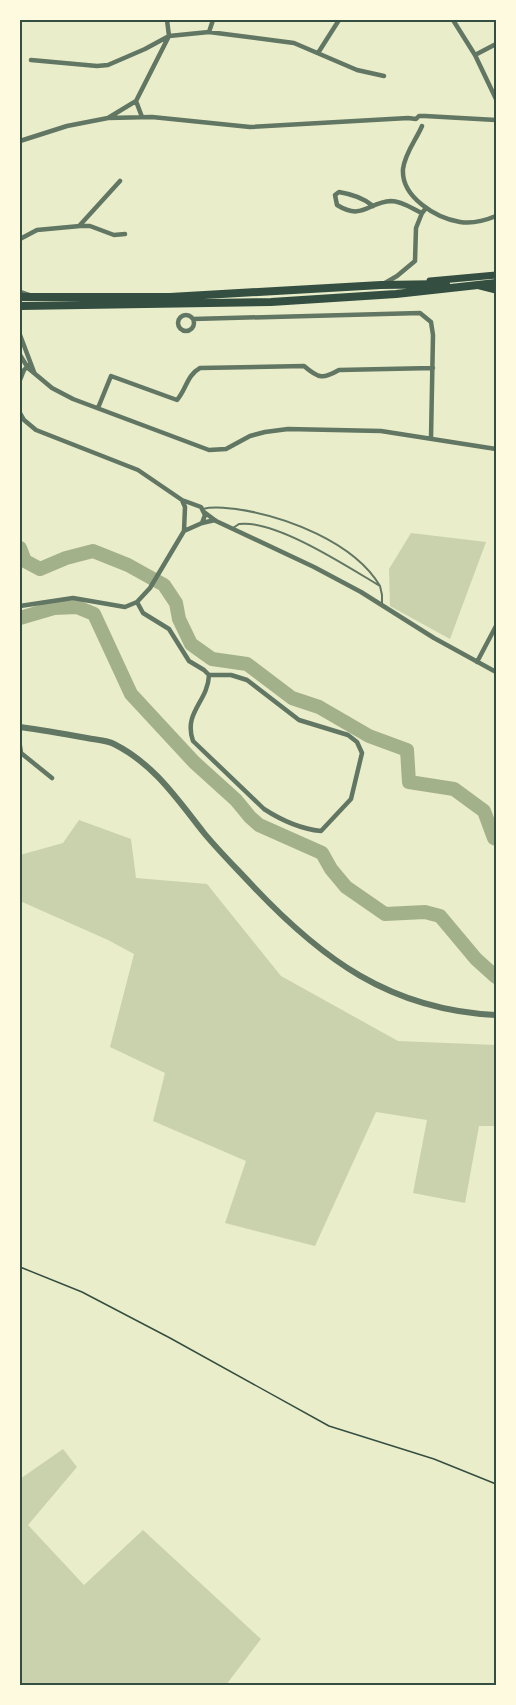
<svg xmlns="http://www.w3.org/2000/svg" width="516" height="1705" font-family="Figtree,sans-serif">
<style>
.green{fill:#cad2ad}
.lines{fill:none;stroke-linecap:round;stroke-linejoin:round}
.river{stroke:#a3b18a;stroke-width:14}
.path{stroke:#344e41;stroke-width:1.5}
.service{stroke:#617663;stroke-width:2}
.minor{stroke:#617663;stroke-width:4.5}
.tertiary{stroke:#617663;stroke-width:6}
.secondary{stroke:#344e41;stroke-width:7}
.primary{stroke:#344e41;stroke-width:8}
.neatline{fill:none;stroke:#344e41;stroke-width:2}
</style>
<rect width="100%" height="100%" fill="#e9edc9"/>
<path class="green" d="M411 533 486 542 450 639 390 606 389 569Z
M79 820 131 839 136 878 207 884 281 976 398 1041 496 1045V1126H479L465 1203 413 1193 427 1120 376 1112 315 1246 225 1223 246 1161 153 1121 165 1073 110 1047 134 954 108 940 20 901V855L63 843Z
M63 1449 77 1467 28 1525 84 1585 143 1530 261 1639 226 1685H20V1479Z"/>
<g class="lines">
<path class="river" d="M20 548 25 561 40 569 66 558 93 551 128 565 164 585 176 603 179 619 191 644 212 659 247 664 292 698 319 707 369 736 407 750 409 782 454 789 484 811 494 838 496 839
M20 618 54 608 77 607 94 614 131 694 194 762 236 800 250 817 259 825 322 853 331 869 346 887 385 914 425 912 440 916 476 959 496 977"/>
<path class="path" d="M20 1267 82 1292 170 1338 329 1426 434 1459 496 1484"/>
<path class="service" d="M203 509C214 506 225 508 236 509 285 516 354 542 380 586
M233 528 239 524C275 519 348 567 380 586L382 595V603"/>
<path class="minor" d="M453 20 475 55 496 99
M209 32 213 20
M318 53 339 20
M475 55 496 44
M31 60 97 66 108 65 145 49 169 36 209 32 294 43 357 70 384 76
M142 117 136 101 169 36 167 20
M108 118 136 101
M422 126C416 140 405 153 403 169 401 197 436 218 460 222 473 224 484 221 496 216
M20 141 67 126 108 118 152 117 250 127 408 118 416 119 419 116H425L496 120
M373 206C364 198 351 194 339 192L335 195 337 205C363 221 368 202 391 201 402 201 413 209 422 213L426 208
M80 225 120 181
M20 239 37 230 80 226H90L114 235 125 234
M385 283 397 276 415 261 416 228 422 213
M20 292 29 295
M178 323a8 8 0 1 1 16 0a8 8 0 1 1-16 0Z
M193 319 420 313 431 322 433 335 431 438
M20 335 34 372
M20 355 28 368 52 388 73 399 209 450 226 449 250 436 265 432 288 429 381 431 496 449
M20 380 24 370 29 365
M98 408 111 376 177 400C186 390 187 375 200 368L304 366C319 379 323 379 339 370L433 368
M20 413 24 420 36 430 138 470 182 500 201 507 205 515 202 523
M204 512 216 521 314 567 361 592 434 638 496 672
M184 531 202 523 215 520
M137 602 143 613 169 629 189 661 204 670 209 675C208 702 183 712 193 741L264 809C281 820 301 829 321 831L351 799 362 753 357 742 348 735 299 720 247 680 231 675H209
M20 606 73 598 125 607 137 602 150 588 184 531 185 507 182 500
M477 662 496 626
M20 746 21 753 52 778"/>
<path class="tertiary" d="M20 727C42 730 65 734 87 738 96 740 106 740 114 744 154 764 177 799 204 833 218 850 235 867 250 883 321 959 390 1010 496 1015"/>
<path class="secondary" d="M430 281 496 275
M480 286 496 290"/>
<path class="primary" d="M20 297H170L381 285 446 284
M20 306 271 302 396 294 496 283"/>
</g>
<rect width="516" height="1705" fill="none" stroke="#fefae0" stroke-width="42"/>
<rect x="21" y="21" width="474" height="1663" class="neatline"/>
</svg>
